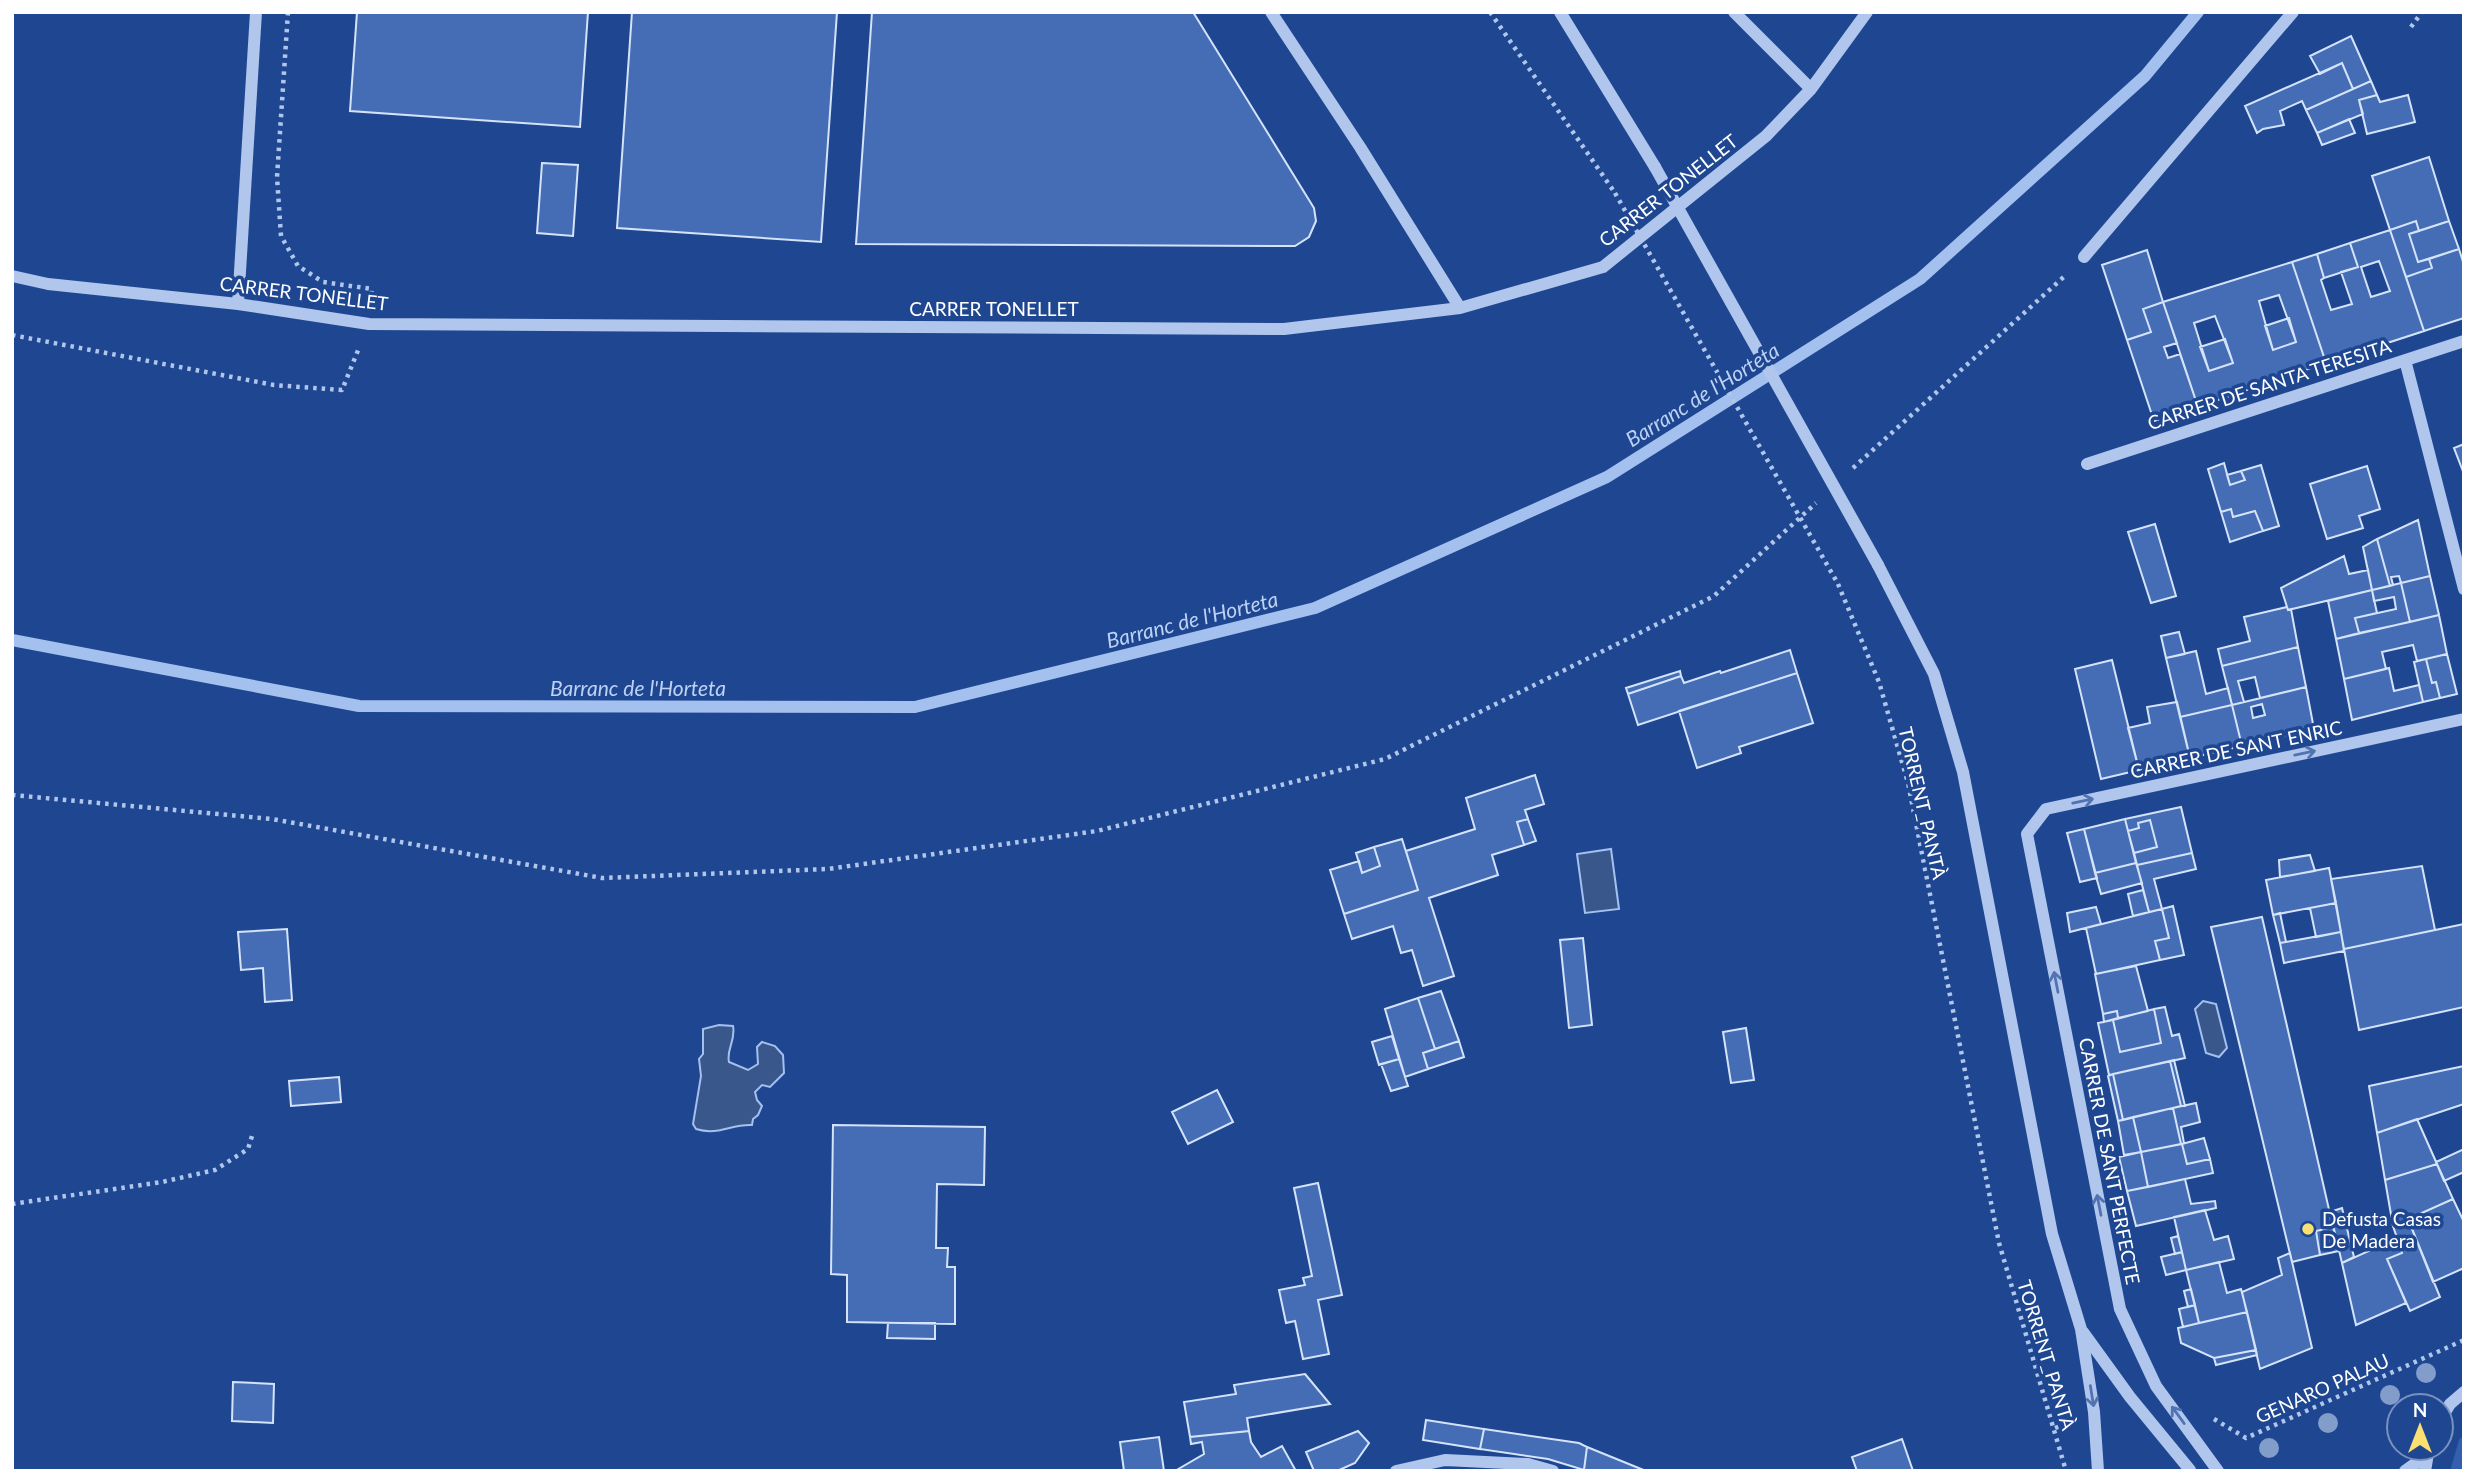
<svg xmlns="http://www.w3.org/2000/svg" width="2476" height="1483" font-family="Lato,sans-serif">
<style>
.green{fill:#335fae}
.water{fill:#3a578c;stroke:#a3c0ef;stroke-width:2}
.lines{fill:none;stroke-linecap:round;stroke-linejoin:round}
.stream{stroke:#a3c0ef;stroke-width:12}
.building{fill:#446db6;stroke:#d5e3f9;stroke-width:2;fill-rule:evenodd}
.path{stroke:#b0c6ed;stroke-width:4.5;stroke-dasharray:3.5 5;stroke-linecap:butt}
.minor{stroke:#b0c6ed;stroke-width:12}
.path-bridge{stroke:#b0c6ed;stroke-width:4.5;stroke-dasharray:3.5 5;stroke-linecap:butt}
.minor-bridge{stroke:#b0c6ed;stroke-width:12}
.tree{fill:#839dca}
.oneway{stroke:#5273b1}
.poi-dot{fill:#fbdf70;stroke:#1f4791;stroke-width:2.5}
.labels{text-anchor:middle;dominant-baseline:central;stroke-width:7;stroke-linejoin:round;paint-order:stroke}
.street-label{font-size:19px;fill:#fff;stroke:#1f4791}
.poi-label{font-size:19px;fill:#fff;stroke:#1f4791;text-anchor:start}
.water-label{font-size:21px;font-style:italic;fill:#bcd1f4;stroke:#1f4791}
</style>
<rect width="100%" height="100%" fill="#1f4791"/>
<path class="green" d="M2464 1434V1471H2450L2459 1440Z"/>
<path class="water" d="M1611 849 1619 909 1585 913 1577 854Z
M2203 1001 2216 1004 2227 1048 2219 1057 2206 1053 2195 1009Z
M719 1025 733 1026C736 1041 726 1049 729 1062L748 1070 758 1064 757 1047 762 1042 775 1046 783 1055 784 1073 770 1087 762 1085 755 1092 757 1100 762 1106 758 1115 753 1119 752 1125C730 1124 719 1136 696 1129L693 1124 701 1076 699 1059 703 1054V1029Z"/>
<g class="lines">
<path class="stream" d="M12 640 359 706 915 707 1315 608 1607 477 1920 279 2145 76 2198 12"/>
</g>
<path class="building" d="M357 12H588L580 127 350 111Z
M632 12H837L821 242 617 228Z
M872 12H1193L1314 208 1316 221 1309 237 1295 246 856 244Z
M2351 36 2371 81 2353 89 2342 63 2320 74 2310 56Z
M2342 63 2353 89 2306 110 2302 101 2280 111 2284 125 2263 129 2257 133 2245 106Z
M2371 81 2377 95 2359 100 2363 114 2317 133 2306 110Z
M2377 95 2380 102 2408 95 2415 122 2367 134 2359 100Z
M2349 119 2355 133 2322 145 2317 133Z
M2429 157 2449 221 2419 231 2416 221 2390 230 2372 176Z
M542 163 578 165 573 236 537 233Z
M2416 221 2419 231 2409 234 2418 262 2429 259 2432 268 2406 277 2390 230Z
M2449 221 2459 249 2418 262 2409 234Z
M2390 230 2424 331 2326 363 2292 262 2317 254 2324 278 2321 280 2331 310 2352 304 2341 272 2358 267 2350 243ZM2379 261 2390 291 2371 297 2361 267Z
M2350 243 2358 267 2324 278 2317 254Z
M2459 249 2464 265V318L2424 331 2406 277 2432 268 2429 259Z
M2147 250 2163 302 2143 309 2151 332 2127 340 2102 265Z
M2292 262 2326 363 2198 407 2163 302ZM2279 295 2296 342 2273 350 2259 301ZM2215 316 2233 363 2209 371 2194 323Z
M2163 302 2177 343 2164 347 2168 358 2180 354 2198 407 2154 421 2127 340 2151 332 2143 309Z
M2289 318 2296 342 2273 350 2265 326Z
M2225 339 2233 363 2209 371 2200 347Z
M2464 444V474L2454 448Z
M2224 463 2230 485 2245 480 2241 471 2261 465 2279 526 2263 531 2255 511 2233 517 2231 509 2221 512 2208 469Z
M2367 466 2380 509 2359 516 2363 528 2327 539 2310 484Z
M2241 471 2245 480 2230 485 2227 475Z
M2231 509 2233 517 2255 511 2263 531 2230 542 2221 512Z
M2418 520 2430 576 2401 583 2399 576 2391 577 2393 585 2390 586 2377 539Z
M2155 524 2176 596 2151 603 2128 532Z
M2377 539 2390 586 2372 590 2363 547Z
M2344 556 2349 574 2368 570 2372 590 2288 610 2281 588Z
M2430 576 2439 615 2410 622 2401 583Z
M2401 583 2410 622 2359 633 2355 618 2396 609 2394 597 2374 601 2372 590Z
M2372 590 2377 613 2355 618 2359 633 2336 639 2328 601Z
M2287 607 2288 610 2291 609 2298 647 2222 666 2218 649 2250 641 2244 617Z
M2439 615 2447 654 2417 661 2413 645 2382 652 2386 669 2344 679 2336 639Z
M2179 632 2185 654 2166 658 2161 636Z
M2298 647 2306 687 2260 698 2255 677 2238 681 2244 702 2232 705 2222 666Z
M1790 650 1797 673 1638 725 1628 694 1681 676 1684 683 1720 671 1721 673Z
M2196 651 2206 694 2228 688 2232 705 2180 717 2166 658Z
M2447 654 2457 694 2440 698 2436 682 2432 683 2426 659Z
M2426 659 2432 683 2436 682 2440 698 2423 702 2414 662Z
M2112 660 2139 770 2101 779 2075 669Z
M2389 668 2394 691 2419 685 2423 702 2352 720 2344 679Z
M1680 671 1681 676 1628 694 1626 688Z
M1797 673 1813 723 1739 747 1741 753 1697 768 1679 711Z
M2306 687 2314 729 2242 746 2232 705ZM2262 704 2265 715 2253 718 2251 707Z
M2177 702 2190 758 2139 770 2128 728 2150 723 2147 707Z
M2232 705 2242 746 2190 758 2180 717Z
M1535 775 1544 804 1525 810 1528 819 1517 822 1524 845 1492 855 1498 875 1429 898 1454 976 1423 986 1412 950 1401 953 1393 926 1352 939 1344 914 1418 890 1406 851 1475 829 1466 798Z
M2181 807 2192 853 2137 865 2134 853 2157 847 2150 820 2138 823 2139 828 2128 831 2125 819Z
M1528 819 1536 841 1524 845 1517 822Z
M2125 819 2136 863 2095 873 2084 829Z
M2150 820 2157 847 2134 853 2128 831 2139 828 2138 823Z
M2084 829 2097 878 2080 882 2067 833Z
M1402 839 1418 890 1344 914 1330 870 1359 861 1362 873 1380 866 1374 847Z
M1374 847 1380 866 1362 873 1356 853Z
M2192 853 2196 869 2154 879 2162 909 2149 912 2137 865Z
M2310 855 2315 871 2280 877 2279 860Z
M2136 863 2142 883 2101 894 2095 873Z
M2422 866 2435 930 2344 949 2331 879Z
M2329 868 2336 903 2273 915 2266 880Z
M2143 890 2149 912 2133 916 2128 894Z
M2336 903 2341 932 2316 937 2310 908Z
M2173 906 2184 955 2160 960 2155 941 2169 938 2162 909Z
M2096 907 2101 924 2070 932 2067 913Z
M2162 909 2169 938 2155 941 2160 960 2096 974 2086 928Z
M2280 913 2286 942 2280 943 2273 915Z
M2262 917 2333 1227 2316 1231 2320 1255 2292 1262 2211 927Z
M2464 924V1007L2359 1030 2344 949Z
M287 929 292 1000 265 1002 263 968 241 970 238 932Z
M2341 932 2344 951 2284 963 2280 943Z
M1583 938 1592 1025 1569 1028 1560 940Z
M2136 966 2148 1011 2118 1018 2117 1011 2103 1014 2095 974Z
M1441 991 1459 1041 1435 1049 1418 998Z
M1418 998 1435 1049 1423 1053 1428 1069 1405 1077 1385 1009Z
M2165 1007 2172 1036 2179 1034 2185 1058 2109 1075 2098 1023 2113 1020 2120 1052 2161 1043 2154 1009Z
M2154 1009 2161 1043 2120 1052 2113 1020Z
M2117 1011 2118 1018 2104 1022 2103 1014Z
M1746 1028 1754 1080 1731 1083 1723 1032Z
M1392 1036 1399 1059 1379 1065 1372 1042Z
M1459 1041 1464 1057 1428 1069 1423 1053Z
M1399 1059 1408 1086 1391 1091 1381 1064Z
M2174 1060 2185 1106H2181L2170 1061Z
M2170 1061 2181 1106 2123 1120 2113 1074Z
M2464 1066V1104L2377 1133 2369 1086Z
M2113 1074 2123 1120 2118 1121 2108 1076Z
M339 1077 341 1102 291 1106 289 1081Z
M1217 1090 1233 1122 1188 1144 1172 1112Z
M2196 1103 2200 1122 2181 1127 2184 1143 2181 1144 2173 1108Z
M2173 1108 2181 1144 2141 1152 2133 1117Z
M2133 1117 2141 1152 2124 1155 2118 1121Z
M2417 1119 2437 1164 2385 1180 2377 1133Z
M833 1125 985 1127 984 1185 937 1184 936 1248H948L947 1267H955V1324L847 1322V1275L831 1274Z
M2204 1138 2210 1159 2187 1164 2182 1144Z
M2182 1144 2187 1164 2210 1159 2213 1173 2148 1187 2141 1152Z
M2464 1149V1172L2444 1181 2436 1162Z
M2141 1152 2148 1187 2127 1191 2119 1157Z
M2437 1164 2453 1199 2393 1226 2385 1180Z
M2185 1179 2191 1204 2215 1201 2216 1208 2136 1226 2127 1191Z
M1318 1183 1342 1295 1318 1300 1329 1354 1303 1359 1295 1321 1286 1323 1279 1290 1305 1285 1303 1278 1312 1276 1294 1188Z
M2453 1199 2464 1222V1268L2433 1282 2408 1219Z
M2342 1208 2354 1257 2342 1263 2330 1212Z
M2205 1210 2214 1240 2228 1236 2234 1259 2186 1270 2174 1217Z
M2408 1219 2440 1297 2410 1311 2387 1259 2402 1253 2393 1226Z
M2333 1227 2339 1251 2320 1255 2316 1231Z
M2178 1236 2182 1252 2175 1254 2171 1238Z
M2397 1238 2402 1253 2387 1259 2406 1303 2356 1325 2342 1263Z
M2182 1252 2186 1270 2166 1275 2161 1257Z
M2290 1253 2312 1348 2260 1369 2242 1292 2282 1275 2278 1258Z
M2219 1262 2227 1293 2241 1289 2247 1312 2199 1323 2186 1270Z
M2191 1289 2195 1305 2188 1307 2184 1291Z
M2195 1305 2199 1323 2183 1327 2179 1309Z
M2247 1312 2256 1350 2214 1358 2181 1343 2178 1328Z
M888 1323H935V1339L887 1338Z
M2256 1350 2257 1355 2216 1365 2214 1358Z
M1305 1374 1330 1404 1247 1418 1249 1431 1190 1437 1184 1402 1236 1394 1234 1385Z
M233 1382 274 1384 273 1423 232 1421Z
M1426 1420 1484 1429 1480 1449 1423 1440Z
M1484 1429 1579 1443 1587 1447 1584 1470 1548 1459 1480 1449Z
M1249 1431 1251 1442 1261 1457 1282 1446 1296 1471H1175L1204 1454 1202 1442 1191 1444 1190 1437Z
M1358 1431 1369 1443 1355 1463 1337 1471H1314L1306 1452Z
M1159 1437 1164 1471H1124L1120 1442Z
M1902 1439 1913 1471H1857L1852 1457Z
M1587 1447 1646 1471 1584 1470Z"/>
<g class="lines">
<path class="path" d="M288 12 277 177 281 236 298 266 323 282 372 289 371 300
M1490 12 1615 193
M2411 27 2422 12
M12 335 274 385 342 390 359 348
M1853 468 2067 274
M1838 584 1879 682 1908 783 1999 1243 2066 1471
M12 795 272 819 602 878 828 869 1097 831 1385 759 1714 596 1816 503
M12 1204 162 1182 215 1170 248 1149 252 1136
M2214 1419 2246 1438 2464 1340
M2055 1428 2071 1422"/>
<path class="minor" d="M1271 12 1360 147 1460 308
M1560 12 1655 167
M1734 12 1811 89
M2084 257 2293 12
M12 276 48 284 238 304 369 324 1284 329 1460 308 1603 267 1766 136 1811 89 1867 12
M238 304 256 12
M2405 360 2464 589
M2087 464 2464 341
M1878 565 1934 674 1963 772 2052 1234 2081 1329 2094 1412 2098 1471
M2083 1332 2130 1397 2190 1470
M2441 1419 2450 1404 2464 1392
M1396 1471 1445 1460 1528 1464 1553 1471
M2218 1471 2156 1386 2120 1309 2027 834 2046 809 2464 719
M2405 1471 2426 1456
M2425 1471 2429 1448"/>
<path class="path-bridge" d="M1615 193 1838 584"/>
<path class="minor-bridge" d="M1655 167 1878 565"/>
</g>
<g class="tree">
<circle cx="2426" cy="1373" r="10"/>
<circle cx="2390" cy="1395" r="10"/>
<circle cx="2328" cy="1423" r="10"/>
<circle cx="2269" cy="1448" r="10"/>
</g>
<defs><path id="oneway-shaft" d="M-6 0H5M1.5-3L5.5 0L1.5 3" fill="none" stroke-width="1.6" stroke-linecap="round" stroke-linejoin="round" transform="scale(1.75)"/></defs>
<g class="oneway">
<use href="#oneway-shaft" transform="translate(2305 753) rotate(-12)"/>
<use href="#oneway-shaft" transform="translate(2083 801) rotate(-12)"/>
<use href="#oneway-shaft" transform="translate(2056 982) rotate(-101)"/>
<use href="#oneway-shaft" transform="translate(2099 1205) rotate(-101)"/>
<use href="#oneway-shaft" transform="translate(2092 1396) rotate(81)"/>
<use href="#oneway-shaft" transform="translate(2178 1415) rotate(-126)"/>
</g>
<circle class="poi-dot" cx="2308" cy="1229" r="7"/>
<g class="labels">
<g class="street-label">
<text transform="translate(1668 190) rotate(-38)">CARRER TONELLET</text>
<text transform="translate(304 293) rotate(7)">CARRER TONELLET</text>
<text x="994" y="308">CARRER TONELLET</text>
<text transform="translate(2269 384) rotate(-18)">CARRER DE SANTA TERESITA</text>
<text transform="translate(2236 749) rotate(-12)">CARRER DE SANT ENRIC</text>
<text transform="translate(1923 803) rotate(77)">TORRENT_PANTÀ</text>
<text transform="translate(2110 1161) rotate(79)">CARRER DE SANT PERFECTE</text>
<text transform="translate(2047 1355) rotate(73)">TORRENT_PANTÀ</text>
<text transform="translate(2322 1388) rotate(-24)">GENARO PALAU</text>
</g>
<g class="poi-label">
<text x="2322" y="1218">Defusta Casas<tspan x="2322" dy="22">De Madera</tspan></text>
</g>
<g class="water-label">
<text transform="translate(1702 394) rotate(-32)">Barranc de l'Horteta</text>
<text transform="translate(1192 619) rotate(-14)">Barranc de l'Horteta</text>
<text x="638" y="687">Barranc de l'Horteta</text>
</g>
</g>
<rect width="2476" height="1483" fill="none" stroke="#ffffff" stroke-width="28"/>
<g transform="translate(2420 1427)"><circle r="33" fill="#1f4791" stroke="#7991bd" stroke-width="2"/>
<path d="M0-5L12 26L0 18L-12 26Z" fill="#fbdf70"/>
<text y="-10" font-size="19" font-weight="bold" text-anchor="middle" fill="#ffffff">N</text>
</g>
</svg>
